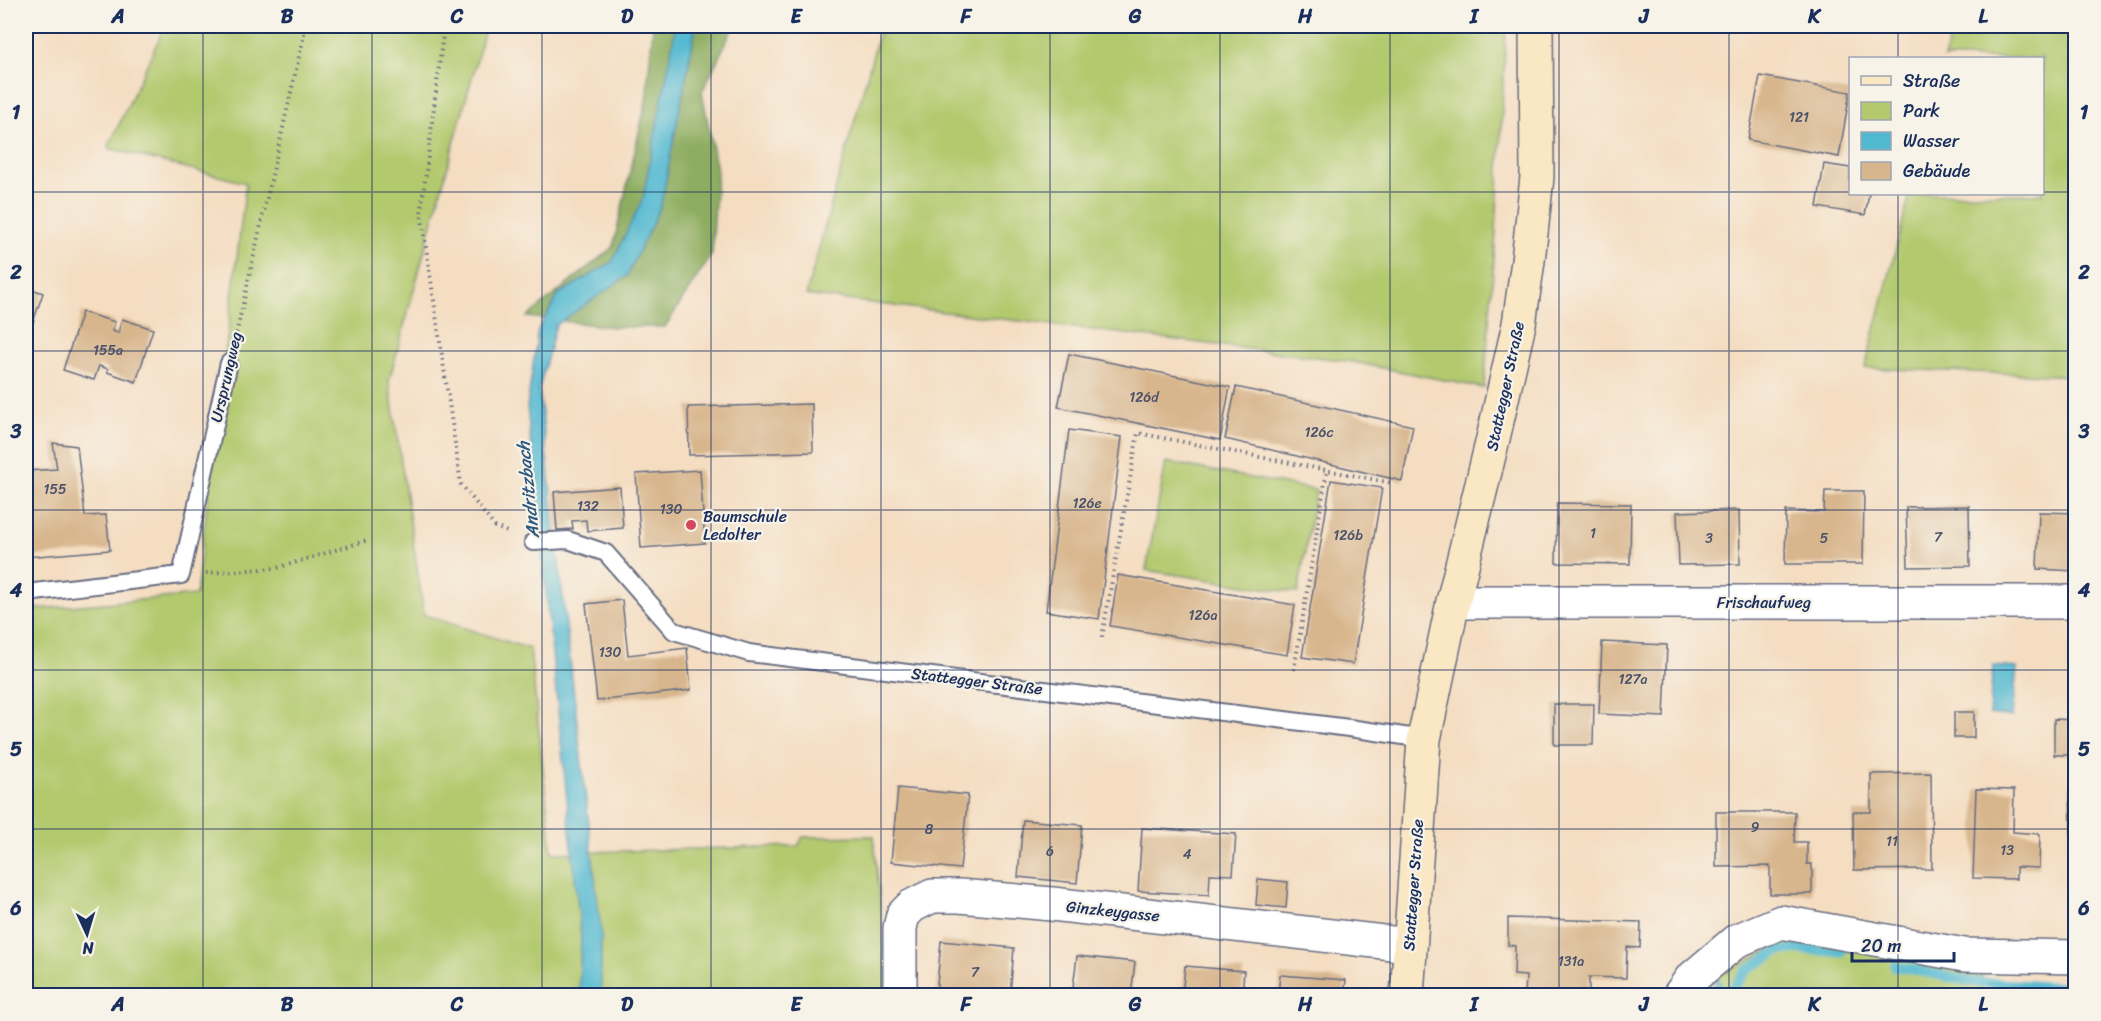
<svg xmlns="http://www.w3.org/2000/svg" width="2101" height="1021" font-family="Sriracha,sans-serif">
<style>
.green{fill:#b3c96e;stroke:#677c66;stroke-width:1.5}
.forest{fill:#8ead61;stroke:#546e60;stroke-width:1.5}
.water{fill:#53b9d1;stroke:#377498;stroke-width:1.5}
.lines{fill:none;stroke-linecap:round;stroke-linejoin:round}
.stream{stroke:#53b9d1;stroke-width:10}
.building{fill:#d8b68d}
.lane-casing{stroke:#676c81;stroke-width:20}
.street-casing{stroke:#676c81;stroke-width:36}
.secondary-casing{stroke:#676c81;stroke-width:36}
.path{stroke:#676c81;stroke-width:4;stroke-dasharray:1.5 4.5;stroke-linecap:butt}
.lane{stroke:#fff;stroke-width:16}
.street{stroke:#fff;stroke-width:33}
.secondary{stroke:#fae7c3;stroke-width:33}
.grid{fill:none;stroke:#1b2f5e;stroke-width:1.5;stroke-opacity:0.55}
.poi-dot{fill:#d1495b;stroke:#f7f3e8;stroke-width:2}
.labels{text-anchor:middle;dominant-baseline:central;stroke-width:4.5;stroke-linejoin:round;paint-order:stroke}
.number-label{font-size:14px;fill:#4a516a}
.street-label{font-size:16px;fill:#1b2f5e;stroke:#f7f3e8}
.poi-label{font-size:16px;fill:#1b2f5e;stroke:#f7f3e8;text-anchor:start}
.water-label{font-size:18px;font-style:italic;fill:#2c5880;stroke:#f7f3e8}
.neatline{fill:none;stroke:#1b2f5e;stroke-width:2}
.grid-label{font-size:20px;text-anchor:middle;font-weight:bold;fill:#1b2f5e}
</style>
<rect width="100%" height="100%" fill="#f7f3e8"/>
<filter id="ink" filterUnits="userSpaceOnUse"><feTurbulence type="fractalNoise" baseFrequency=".0167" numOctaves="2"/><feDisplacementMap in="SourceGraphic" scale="12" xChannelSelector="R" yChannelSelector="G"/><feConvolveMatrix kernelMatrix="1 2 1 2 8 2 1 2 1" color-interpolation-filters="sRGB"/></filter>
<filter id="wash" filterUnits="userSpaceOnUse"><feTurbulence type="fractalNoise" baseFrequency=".008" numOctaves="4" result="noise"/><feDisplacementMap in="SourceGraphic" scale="24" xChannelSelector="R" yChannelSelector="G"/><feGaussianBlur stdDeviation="1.35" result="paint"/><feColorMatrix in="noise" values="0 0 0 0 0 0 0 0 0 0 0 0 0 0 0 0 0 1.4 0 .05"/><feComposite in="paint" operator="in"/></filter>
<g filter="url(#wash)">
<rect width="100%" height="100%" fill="#f4ddc1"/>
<path class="green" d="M165 26H486L389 381 424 615 530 649 552 853 798 846 803 837 874 836 888 995 26 996V610L196 595 246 183 108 148Z
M881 26H1506L1496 233 1484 388 1348 361 806 295Z
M1953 26H2075V376L1865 368 1910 194H2042V58H1944Z
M1166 462 1316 490 1298 593 1146 570Z
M1804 931 1982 970V995H1725L1718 976Z"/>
<path class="forest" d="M653 26H734L702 92 717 171 712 254 665 327H613L527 317 613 247 646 102Z"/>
<path class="water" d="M676 26H696L661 205 627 276 556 325 539 389 601 931V995H579L581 937 527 407 538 330 559 294 612 262 643 198Z
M1993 666 2017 668 2012 717 1989 714Z
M1718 976 1725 995H1708Z"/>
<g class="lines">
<path class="stream" d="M1895 966 1973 982 2076 988
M1730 996 1733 988 1747 970 1778 951 1796 949 1841 952"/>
</g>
<g id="blocks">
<path class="building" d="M1760 76 1850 92 1839 157 1748 140Z
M1824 164 1850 168V194H1869L1865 215 1817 207Z
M26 287 43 293 26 343Z
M82 312 115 322 112 331 118 333 122 319 153 329 136 382 107 372 108 369 99 366 94 380 63 370Z
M1069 354 1230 387 1220 440 1058 407Z
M1236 387 1413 426 1402 481 1225 439Z
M812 404 813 452 689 455 688 407Z
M1069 430 1122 437 1099 619 1046 611Z
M53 443 77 446 85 516 106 515 110 550 26 557V504H29L26 471 57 469Z
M700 470 705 543 641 548 636 474Z
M1331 480 1382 488 1353 664 1302 657Z
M620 487 623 528 587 531 586 520 572 521 573 529 557 530 554 492Z
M1825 491H1864L1863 564H1785L1786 511 1824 512Z
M1557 503 1631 504 1630 564 1556 563Z
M1969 506 1970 566 1908 567 1906 507Z
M1739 510 1740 564 1679 565 1677 512Z
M2039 512 2076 513V571L2037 569Z
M1118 575 1295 605 1287 655 1110 626Z
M622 600 628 655 687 648 691 690 597 701 586 604Z
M1602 642 1667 645 1664 717 1599 714Z
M1554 704H1594L1593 745H1554Z
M1954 712H1974V738H1954Z
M2054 719 2076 720V755H2054Z
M1931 773 1932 869 1854 870 1853 812H1871V774Z
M2070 785H2076V876H2072Z
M898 788 968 795 960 869 891 862Z
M1976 789 2014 790 2013 832 2040 834 2039 868 2016 867V879L1973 878Z
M1716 812H1795L1794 842H1807V864H1812V894H1770V866L1716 867Z
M1023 820 1082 825 1077 883 1018 877Z
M1142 828 1236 834 1233 875 1210 874 1209 895 1138 891Z
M1258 879 1288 882 1286 908 1256 905Z
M1508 918 1641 922 1640 948 1627 947 1626 978 1589 977V996H1525L1526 976 1514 975 1515 946 1508 945Z
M941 941 1014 948 1010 996H936Z
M1077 956 1135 962 1131 996H1072Z
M1185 966 1244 971 1242 996H1182Z
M1280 975 1346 980 1344 996H1278Z"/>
</g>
</g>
<g filter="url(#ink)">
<use href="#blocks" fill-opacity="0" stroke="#676c81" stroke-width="1.5"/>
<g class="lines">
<defs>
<path id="lane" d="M533 542 568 540 606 553 674 631 749 653 1349 728 1424 739
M26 593 181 575 229 363"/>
<path id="street" d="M1453 602H2076
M900 996V928L903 915 912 906 932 896H959L1052 904 1409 945
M1679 996 1691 979 1736 941 1781 922 1964 955 2076 957"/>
<path id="secondary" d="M1407 996 1424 739 1453 602 1492 443 1519 324 1528 261 1537 177 1536 26"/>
</defs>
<use href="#lane" class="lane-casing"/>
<use href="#street" class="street-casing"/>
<use href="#secondary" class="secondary-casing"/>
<path class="path" d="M444 26 421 213 461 484 495 527 510 533
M235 339 306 26
M206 573 277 568 368 540
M1102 637 1138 433 1392 483
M1294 670 1327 470"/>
<use href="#lane" class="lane"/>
<use href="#street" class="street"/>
<use href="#secondary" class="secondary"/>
</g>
</g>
<path class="grid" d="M203 26V996M372 26V996M542 26V996M711 26V996M881 26V996M1050 26V996M1220 26V996M1390 26V996M1559 26V996M1729 26V996M1898 26V58M26 192H1850M2042 192H2076M1898 194V996M26 351H2076M26 510H2076M26 670H2076M26 829H2076"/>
<circle class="poi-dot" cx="691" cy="525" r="6"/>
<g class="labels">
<g class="number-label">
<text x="1799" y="117">121</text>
<text x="108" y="350">155a</text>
<text x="1144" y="397">126d</text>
<text x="1319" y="432">126c</text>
<text x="55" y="489">155</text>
<text x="1087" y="503">126e</text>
<text x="588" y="506">132</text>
<text x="671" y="509">130</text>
<text x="1593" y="533">1</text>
<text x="1348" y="535">126b</text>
<text x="1938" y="537">7</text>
<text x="1709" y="538">3</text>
<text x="1824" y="538">5</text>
<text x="1203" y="615">126a</text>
<text x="610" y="652">130</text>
<text x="1633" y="679">127a</text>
<text x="1755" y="827">9</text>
<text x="929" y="829">8</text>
<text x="1892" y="841">11</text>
<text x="2007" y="850">13</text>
<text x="1050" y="851">6</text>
<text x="1187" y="854">4</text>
<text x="1571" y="961">131a</text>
<text x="975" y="972">7</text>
</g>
<g class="street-label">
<text transform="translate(226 377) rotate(-77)">Ursprungweg</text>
<text transform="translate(1505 386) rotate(-78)">Stattegger Straße</text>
<text x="1764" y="602">Frischaufweg</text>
<text transform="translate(977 681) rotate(7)">Stattegger Straße</text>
<text transform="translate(1413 885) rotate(-86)">Stattegger Straße</text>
<text transform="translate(1113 911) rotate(6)">Ginzkeygasse</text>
</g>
<g class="poi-label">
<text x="703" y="516">Baumschule<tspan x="703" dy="18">Ledolter</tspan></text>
</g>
<g class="water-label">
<text transform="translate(528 490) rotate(-96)">Andritzbach</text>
</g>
</g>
<rect width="2101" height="1021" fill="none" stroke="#f7f3e8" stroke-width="66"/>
<rect x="1849" y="57" width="195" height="138" fill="#f7f3e8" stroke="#9fa5b1" stroke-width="1.5"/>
<rect x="1861" y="76" width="30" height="9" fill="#fae7c3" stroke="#9fa5b1" stroke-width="1.5"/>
<text x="1903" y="87" font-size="18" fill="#1b2f5e">Straße</text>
<rect x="1861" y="102" width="30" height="18" fill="#b3c96e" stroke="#9fa5b1" stroke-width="1.5"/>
<text x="1903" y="117" font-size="18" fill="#1b2f5e">Park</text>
<rect x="1861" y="132" width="30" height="18" fill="#53b9d1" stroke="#9fa5b1" stroke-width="1.5"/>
<text x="1903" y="147" font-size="18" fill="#1b2f5e">Wasser</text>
<rect x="1861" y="162" width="30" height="18" fill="#d8b68d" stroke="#9fa5b1" stroke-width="1.5"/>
<text x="1903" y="177" font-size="18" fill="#1b2f5e">Gebäude</text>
<g transform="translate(87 934) rotate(176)" stroke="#f7f3e8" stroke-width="4.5" paint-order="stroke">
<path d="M0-4.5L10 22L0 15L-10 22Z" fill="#1b2f5e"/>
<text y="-9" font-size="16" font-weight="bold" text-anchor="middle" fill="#1b2f5e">N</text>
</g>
<path d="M1852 952v9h102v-9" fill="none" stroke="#1b2f5e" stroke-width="3"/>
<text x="1861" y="952" font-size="18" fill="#1b2f5e" stroke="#f7f3e8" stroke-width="4.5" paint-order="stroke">20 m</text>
<rect x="33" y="33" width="2035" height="955" class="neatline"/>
<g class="grid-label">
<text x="118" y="23">A</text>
<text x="287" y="23">B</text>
<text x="457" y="23">C</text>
<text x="627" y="23">D</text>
<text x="796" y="23">E</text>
<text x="966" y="23">F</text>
<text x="1135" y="23">G</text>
<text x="1305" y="23">H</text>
<text x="1474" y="23">I</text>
<text x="1644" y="23">J</text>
<text x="1814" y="23">K</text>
<text x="1983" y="23">L</text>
<text x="16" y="119">1</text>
<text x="2084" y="119">1</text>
<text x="16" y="279">2</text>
<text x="2084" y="279">2</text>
<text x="16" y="438">3</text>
<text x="2084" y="438">3</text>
<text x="16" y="597">4</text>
<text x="2084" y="597">4</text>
<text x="16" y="756">5</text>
<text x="2084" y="756">5</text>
<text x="16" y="915">6</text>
<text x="2084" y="915">6</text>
<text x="118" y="1011">A</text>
<text x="287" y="1011">B</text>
<text x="457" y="1011">C</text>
<text x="627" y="1011">D</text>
<text x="796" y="1011">E</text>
<text x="966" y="1011">F</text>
<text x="1135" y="1011">G</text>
<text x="1305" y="1011">H</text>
<text x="1474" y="1011">I</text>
<text x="1644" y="1011">J</text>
<text x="1814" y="1011">K</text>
<text x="1983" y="1011">L</text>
</g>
</svg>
